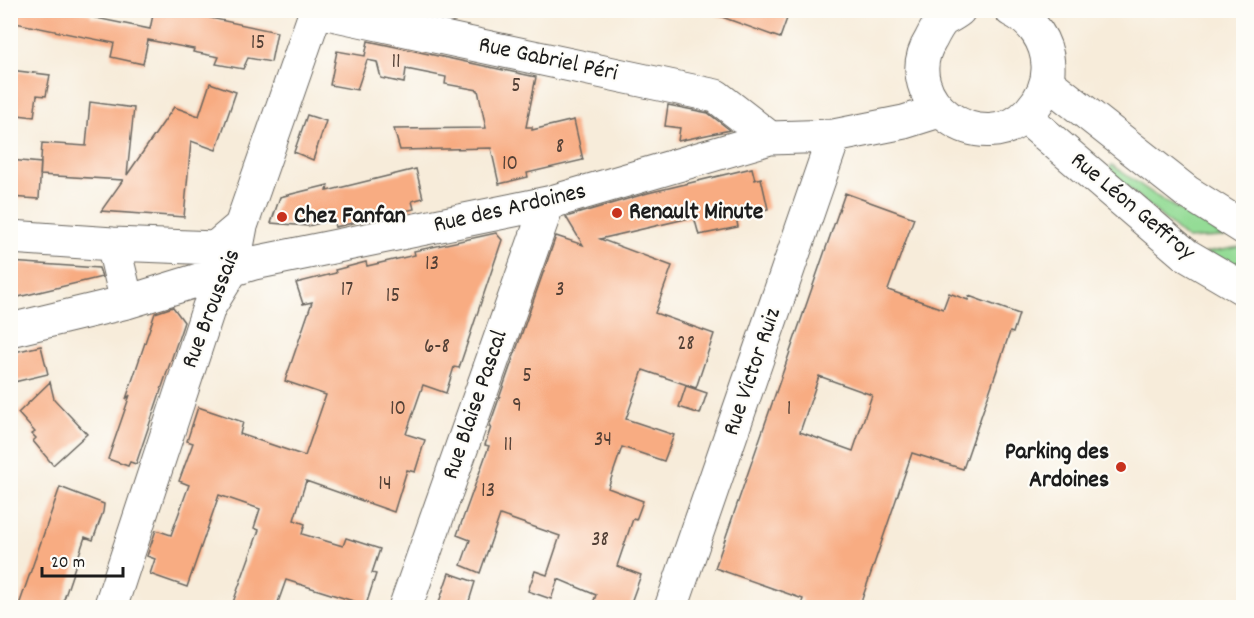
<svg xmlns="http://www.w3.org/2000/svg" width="1254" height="618" font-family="Dekko,sans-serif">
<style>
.green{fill:#94dc96;stroke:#587c59;stroke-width:1.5}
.building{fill:#f8ac82;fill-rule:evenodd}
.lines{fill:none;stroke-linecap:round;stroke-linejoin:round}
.minor-casing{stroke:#69655e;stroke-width:35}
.minor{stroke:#fff;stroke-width:33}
.poi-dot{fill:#c8321e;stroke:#fdfcf7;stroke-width:2}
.labels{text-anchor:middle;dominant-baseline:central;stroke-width:4.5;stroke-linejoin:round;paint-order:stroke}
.number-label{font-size:21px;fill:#534036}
.street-label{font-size:24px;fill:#1c1c1c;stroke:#fdfcf7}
.poi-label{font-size:24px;font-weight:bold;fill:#1c1c1c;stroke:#fdfcf7;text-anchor:start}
</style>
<rect width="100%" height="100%" fill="#fdfcf7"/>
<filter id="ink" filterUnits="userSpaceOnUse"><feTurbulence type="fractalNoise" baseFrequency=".0167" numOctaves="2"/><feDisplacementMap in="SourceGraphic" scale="12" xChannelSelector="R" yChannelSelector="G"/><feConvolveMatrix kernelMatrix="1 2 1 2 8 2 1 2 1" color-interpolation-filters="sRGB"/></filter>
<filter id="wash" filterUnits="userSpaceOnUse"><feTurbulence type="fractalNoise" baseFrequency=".008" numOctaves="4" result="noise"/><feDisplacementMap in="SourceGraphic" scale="24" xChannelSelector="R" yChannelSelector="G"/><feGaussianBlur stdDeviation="1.35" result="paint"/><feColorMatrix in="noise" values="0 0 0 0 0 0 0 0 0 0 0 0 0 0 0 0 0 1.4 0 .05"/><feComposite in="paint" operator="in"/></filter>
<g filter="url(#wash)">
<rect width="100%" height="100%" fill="#f7ecda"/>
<path class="green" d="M1112 165 1161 199 1224 237 1187 239 1108 170Z
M1239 247 1243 249V275L1206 253Z"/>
<g id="blocks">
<path class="building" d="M10 10H74L91 14V17L150 29 154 10H211L210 18 277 32 271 62 248 58 243 69 216 64 219 57 193 52 194 49 148 40 143 64 111 57 114 43 10 22Z
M712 10H790L780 38 711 13Z
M368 41 536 77 526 127H532V130L574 120 583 160 527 173 528 177 499 184 491 148 400 150 394 129 486 128 478 90 445 84 446 77 406 69 404 83 381 78 377 62 367 60 357 90 330 85 337 51 365 56Z
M10 70 50 75 46 96 37 95 34 117 10 114Z
M210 83 236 92 216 150 191 141 184 217 101 211 123 180 40 175 42 143 86 146 90 102 134 108 127 175 174 107 199 116Z
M668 105 708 113 730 130 678 141 680 128 665 126Z
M307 115 326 121 313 160 294 152Z
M10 160 41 163 39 199 10 197Z
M752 168 755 180 761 178 768 209 736 217 738 227 699 235 694 217 600 239 672 266 655 313 714 334 696 388 643 370 626 419 674 435 664 461 622 447 608 488 643 501 636 520 633 519 617 566 641 575 629 608H607L593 603 596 595 558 579 551 599 528 591 535 571 547 575 560 536 500 515 480 573 461 565 470 540 457 535 489 446 485 445 491 427H489L556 236 583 245 566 217 648 193Z
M416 169 423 198 412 201 414 209 335 227 333 220 308 226 271 223 280 197 328 185 327 191Z
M845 193 914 218 888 290 943 309 949 293 968 300 969 296 1019 314 1013 333 1010 332 963 469 912 453 859 608H800L803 599 715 568ZM819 376 872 395 853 451 800 432Z
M496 233 502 240 459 368 454 367 446 393 423 385 406 434 425 440 415 472 407 470 394 512 306 481 294 520 305 524 302 534 343 546 346 538 380 549 372 573 376 574 366 605 286 580 276 608H231L259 530 254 528 260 509 219 495 187 587 150 574 155 559 147 556 156 530 171 535 189 485 179 481 193 443 187 441 198 407 243 422 240 434 305 456 326 395 285 381 312 302 303 304 296 283 336 273 335 270 366 262 367 266 415 255 414 251Z
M10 262 99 268 102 277 10 299Z
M173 307 184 322 136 464 130 462 128 466 108 459 130 395 126 399 155 313Z
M41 346 48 374 10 383V353Z
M50 382 54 399 87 434 53 465 33 441 36 438 32 434 35 432 18 413Z
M686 386 707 393 700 414 679 407Z
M60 487 104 504 103 512 93 540 85 537 61 608H18Z
M449 573 475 582 467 608H437Z"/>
</g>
</g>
<g filter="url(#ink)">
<use href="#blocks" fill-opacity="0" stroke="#69655e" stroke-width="1.5"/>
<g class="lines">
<defs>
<path id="minor" d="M313 10 716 96 770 138
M959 10C954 14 948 17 943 20 938 25 934 33 931 39 893 99 983 164 1030 111 1042 98 1049 82 1048 65 1047 41 1032 20 1011 10
M1047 82 1187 192 1244 228
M1025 117 1186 255 1244 289
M10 237 113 244 215 248 241 226
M113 244 127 302
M10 330 127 302 254 263 548 203 770 138 834 136 904 122 939 111
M110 608 209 307 233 268 241 226 316 11
M405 608 548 203
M671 608 834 136"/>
</defs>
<use href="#minor" class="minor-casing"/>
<use href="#minor" class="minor"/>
</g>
</g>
<g class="poi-dot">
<circle cx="617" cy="213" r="6"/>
<circle cx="282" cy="217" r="6"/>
<circle cx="1121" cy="467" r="6"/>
</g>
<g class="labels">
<g class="number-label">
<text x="258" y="44">15</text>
<text x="396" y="63">11</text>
<text x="516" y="87">5</text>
<text x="560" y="148">8</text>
<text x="510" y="165">10</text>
<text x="432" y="265">13</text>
<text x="347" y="291">17</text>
<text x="560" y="291">3</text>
<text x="393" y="297">15</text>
<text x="686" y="345">28</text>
<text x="437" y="348">6-8</text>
<text x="527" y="377">5</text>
<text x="517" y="407">9</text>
<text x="398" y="410">10</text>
<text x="789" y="410">1</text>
<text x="603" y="441">34</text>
<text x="508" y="446">11</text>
<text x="385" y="485">14</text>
<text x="488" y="492">13</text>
<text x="600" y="541">38</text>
</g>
<g class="street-label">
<text transform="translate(548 60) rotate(12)">Rue Gabriel Péri</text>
<text transform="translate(1132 207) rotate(40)">Rue Léon Geffroy</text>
<text transform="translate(510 209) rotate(-13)">Rue des Ardoines</text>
<text transform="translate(212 309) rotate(-69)">Rue Broussais</text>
<text transform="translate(753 372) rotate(-71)">Rue Victor Ruiz</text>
<text transform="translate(476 405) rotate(-71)">Rue Blaise Pascal</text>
</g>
<g class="poi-label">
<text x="629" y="213">Renault Minute</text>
<text x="294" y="217">Chez Fanfan</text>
<text x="1109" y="453" text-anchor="end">Parking des<tspan x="1109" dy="28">Ardoines</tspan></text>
</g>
</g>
<rect width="1254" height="618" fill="none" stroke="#fdfcf7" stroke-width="36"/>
<path d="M42 567v9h81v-9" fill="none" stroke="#1c1c1c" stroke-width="3"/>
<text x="51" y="567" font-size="18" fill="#1c1c1c" stroke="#fdfcf7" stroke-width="4.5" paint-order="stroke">20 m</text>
</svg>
